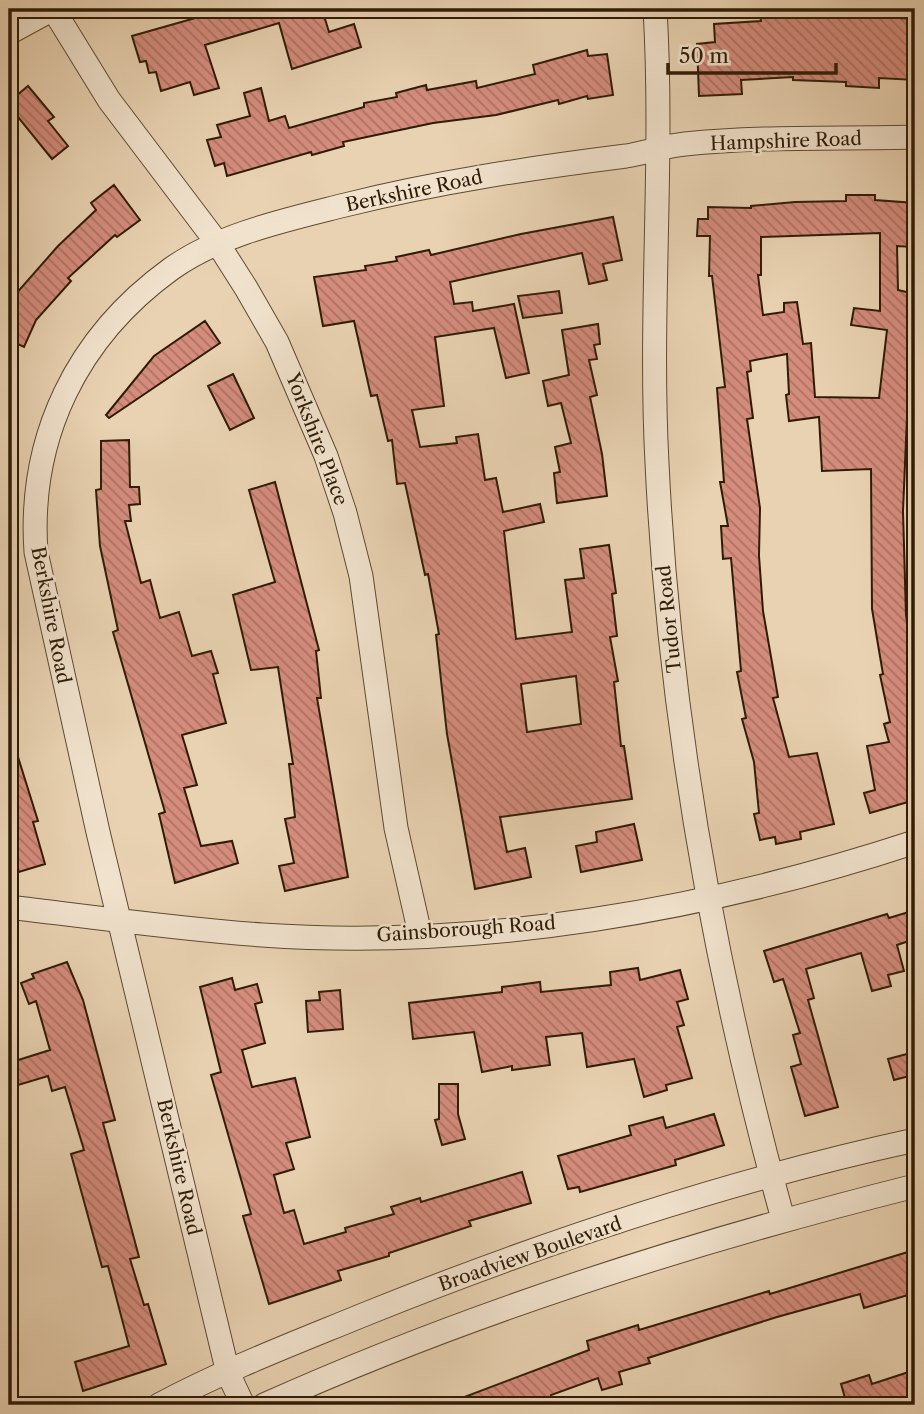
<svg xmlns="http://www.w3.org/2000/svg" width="924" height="1414" font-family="'Libre Caslon Text',serif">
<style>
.building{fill:url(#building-back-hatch);stroke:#2f1c07;stroke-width:2;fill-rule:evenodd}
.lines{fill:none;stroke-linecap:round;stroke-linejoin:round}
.minor-casing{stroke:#5e4a32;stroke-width:25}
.minor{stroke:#f1e2cd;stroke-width:23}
.labels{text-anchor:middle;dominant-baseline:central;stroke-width:5;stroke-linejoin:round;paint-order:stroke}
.street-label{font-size:19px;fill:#2f1c07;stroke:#f1e2cd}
</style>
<defs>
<pattern id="building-back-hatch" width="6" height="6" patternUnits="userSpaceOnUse" patternTransform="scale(1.75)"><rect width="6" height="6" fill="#d58c7d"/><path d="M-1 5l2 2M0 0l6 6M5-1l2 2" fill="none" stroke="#ad7264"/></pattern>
</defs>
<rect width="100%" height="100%" fill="#e9d2b2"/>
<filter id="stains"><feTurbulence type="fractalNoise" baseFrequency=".00286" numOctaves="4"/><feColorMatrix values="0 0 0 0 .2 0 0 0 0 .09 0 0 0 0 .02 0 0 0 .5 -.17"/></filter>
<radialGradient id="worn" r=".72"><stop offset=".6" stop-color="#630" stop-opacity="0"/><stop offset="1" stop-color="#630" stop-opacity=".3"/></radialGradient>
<path class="building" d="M227 9H322L329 32 354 24 361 47 292 69 279 23 205 45 219 88 194 95 190 82 161 91 156 72 149 73 146 61 140 62 132 36Z
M759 9H784L786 18 850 15 915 19V80L879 78V88L846 86V82L793 80V77L741 80 742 94 699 96 697 44 715 42 714 24 761 21Z
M587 50 588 56 607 54 613 95 588 99 587 96 559 104 558 100 496 115 433 123 343 142 344 146 312 155 311 152 227 176 224 163 215 166 207 140 221 137 217 125 250 116 244 93 261 88 269 121 285 116 289 128 364 107V103L397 97 396 93 426 85 427 90 476 81 477 88 535 74 533 65Z
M28 86 54 117 48 121 68 146 52 159 9 106V102Z
M114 185 140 220 117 237 115 235 68 278 71 281 36 320 24 347 9 340V310L14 296 58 246 96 210 91 203Z
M846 195H875V200L915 203 912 247 897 246 898 290 915 294V371H912L910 417H907L903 511 906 615 915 683V800L870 813 864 793 875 790 867 746 889 742 884 724 890 722 880 675 883 674 872 609 871 469 822 471 819 417 789 421 786 395 789 394 787 354 750 361 751 371 747 372 753 418 747 419 760 508 759 556 763 611 778 697 773 698 789 757 817 753 834 824 800 832 801 839 776 844 775 837 760 840 754 814 759 813 754 762 742 719 746 718 737 672 741 671 731 558 723 559 721 526H728L720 482H724L717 388 725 387 712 276H709L710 236H697L698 219H708V207L751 208V206L795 202 846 201ZM880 233V311L854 308 851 325 887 330 879 398 815 397 811 343 803 344 797 302 784 303V312L763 315 758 275H761V237Z
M613 217 622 260 603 264 607 280 589 284 582 253 450 282 454 304 472 302 473 311 514 304 529 373 506 378 494 328 435 337 444 406 412 410 420 447 457 443 456 437 478 434 485 480 496 478 503 512 540 504 544 522 504 531 516 639 572 632 565 580 584 578 580 549 609 545 616 593 612 594 617 636 610 637 618 681 614 682 621 746H624L632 799 500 817 507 852 525 848 531 877 475 889 447 734 436 635 439 634 428 574 425 575 405 483 397 484 392 440 388 441 377 395 371 396 354 321 323 326 314 277 366 270 365 266 397 261 396 257 429 250 431 255 521 234ZM576 676 581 724 527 732 521 684Z
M559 291 562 313 523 318 518 296Z
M205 321 220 343 109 418 106 415 154 356Z
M598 324 600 344 594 345 597 359 589 360 597 395 590 397 602 454 607 496 557 503 554 473 560 472 555 447 571 443 561 403 548 406 543 381 569 375 562 330Z
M233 374 254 418 230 430 208 386Z
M129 440 130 487H139L140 504 129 505 131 521H125L141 583 150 580 160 618 179 612 192 656 211 651 218 673 213 674 226 723 182 735 197 785 184 788 201 846 232 841 238 863 175 883 159 814 165 812 113 632 118 630 100 546 96 490 101 489V441Z
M275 482 319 650 316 651 321 698H317L348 877 285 891 279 866 294 863 285 819 295 817 289 764H293L278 667 251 670 233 595 275 582 249 490Z
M9 741H13L38 821 33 822 45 864 9 875Z
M634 824 642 860 581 872 576 846 597 842 596 832Z
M915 910V939L897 945 904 971 888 975 891 986 872 991 861 953 806 969 814 998 808 1000 838 1107 805 1116 791 1067 801 1064 793 1035 800 1033 783 979 774 982 764 951 887 914 889 918Z
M67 962 83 1000 115 1120 103 1123 139 1257 130 1259 144 1305 148 1304 166 1364 83 1391 75 1362 129 1346 108 1266 102 1267 71 1154 84 1150 65 1087 52 1091 48 1076 18 1085 12 1062 50 1050 36 1001 29 1004 21 983 34 978 32 974Z
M638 968 640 980 680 970 688 999 677 1002 684 1025 677 1027 692 1078 666 1085 667 1090 644 1097 634 1059 587 1067 582 1033 546 1037 550 1065 512 1070V1066L482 1072 474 1032 413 1039 409 1003 502 992V987L540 982 541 992 611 985 610 972Z
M232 978 235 990 257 984 262 1002 255 1004 265 1043 242 1050 252 1087 295 1078 310 1137 286 1143 294 1169 274 1175 284 1213 294 1210 304 1244 346 1232 345 1228 394 1214 391 1207 420 1198 421 1202 522 1172 531 1203 469 1221 471 1226 389 1253V1256L338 1271 341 1280 269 1304 243 1216 251 1214 211 1075 221 1072 200 987Z
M340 990 343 1029 308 1032 306 1001 320 1000 319 992Z
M907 1054 913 1075 894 1080 888 1059Z
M439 1084H458V1114L465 1139 442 1145 435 1120 439 1119Z
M714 1114 724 1145 675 1160 676 1165 580 1192 579 1187 568 1189 558 1156 631 1135 629 1126 663 1117 666 1128Z
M911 1251 915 1265V1293L864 1308 860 1294 777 1317 648 1358 650 1363 619 1372 622 1384 602 1390 598 1378 551 1395 555 1405H452L451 1402 589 1350 587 1341 638 1325 639 1330 769 1291 770 1294Z
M915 1370V1405H847L841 1384 869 1375 872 1384Z"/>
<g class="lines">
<defs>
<path id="minor" d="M53 9 109 100 218 244 246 288 277 342 326 456 345 513 361 576 396 828 420 934
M655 9C664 160 649 312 657 463 669 718 715 973 783 1219
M9 33 53 9
M9 907C93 917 177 929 262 935 481 950 708 910 915 842
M159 1405C224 1370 295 1343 363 1315 541 1243 727 1181 915 1140
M243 1405 228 1373 98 832 36 552C28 437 77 337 171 269 220 234 286 220 345 205 437 182 531 168 626 156 645 153 665 146 685 144 761 136 839 139 915 137
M264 1405C473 1311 692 1242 915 1186"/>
</defs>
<use href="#minor" class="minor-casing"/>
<use href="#minor" class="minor"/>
</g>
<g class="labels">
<g class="street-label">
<text transform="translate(786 141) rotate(-2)">Hampshire Road</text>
<text transform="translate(414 191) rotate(-12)">Berkshire Road</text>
<text transform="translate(317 439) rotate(69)">Yorkshire Place</text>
<text transform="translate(51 615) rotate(79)">Berkshire Road</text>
<text transform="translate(669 619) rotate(-96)">Tudor Road</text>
<text transform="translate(466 929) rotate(-4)">Gainsborough Road</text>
<text transform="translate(179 1167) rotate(77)">Berkshire Road</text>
<text transform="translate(530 1254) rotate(-19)">Broadview Boulevard</text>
</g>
</g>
<rect width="924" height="1414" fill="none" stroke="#e9d2b2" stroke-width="35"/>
<rect x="10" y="10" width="903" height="1393" fill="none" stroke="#2f1c07" stroke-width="3.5"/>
<rect x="18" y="18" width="889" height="1379" fill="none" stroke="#2f1c07" stroke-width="2"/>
<path d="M668 63v10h168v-10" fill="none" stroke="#2f1c07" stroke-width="3.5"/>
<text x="679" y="63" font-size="21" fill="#2f1c07" stroke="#f1e2cd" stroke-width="5" paint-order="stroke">50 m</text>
<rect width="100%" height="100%" filter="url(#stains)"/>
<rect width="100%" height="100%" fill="url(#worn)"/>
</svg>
